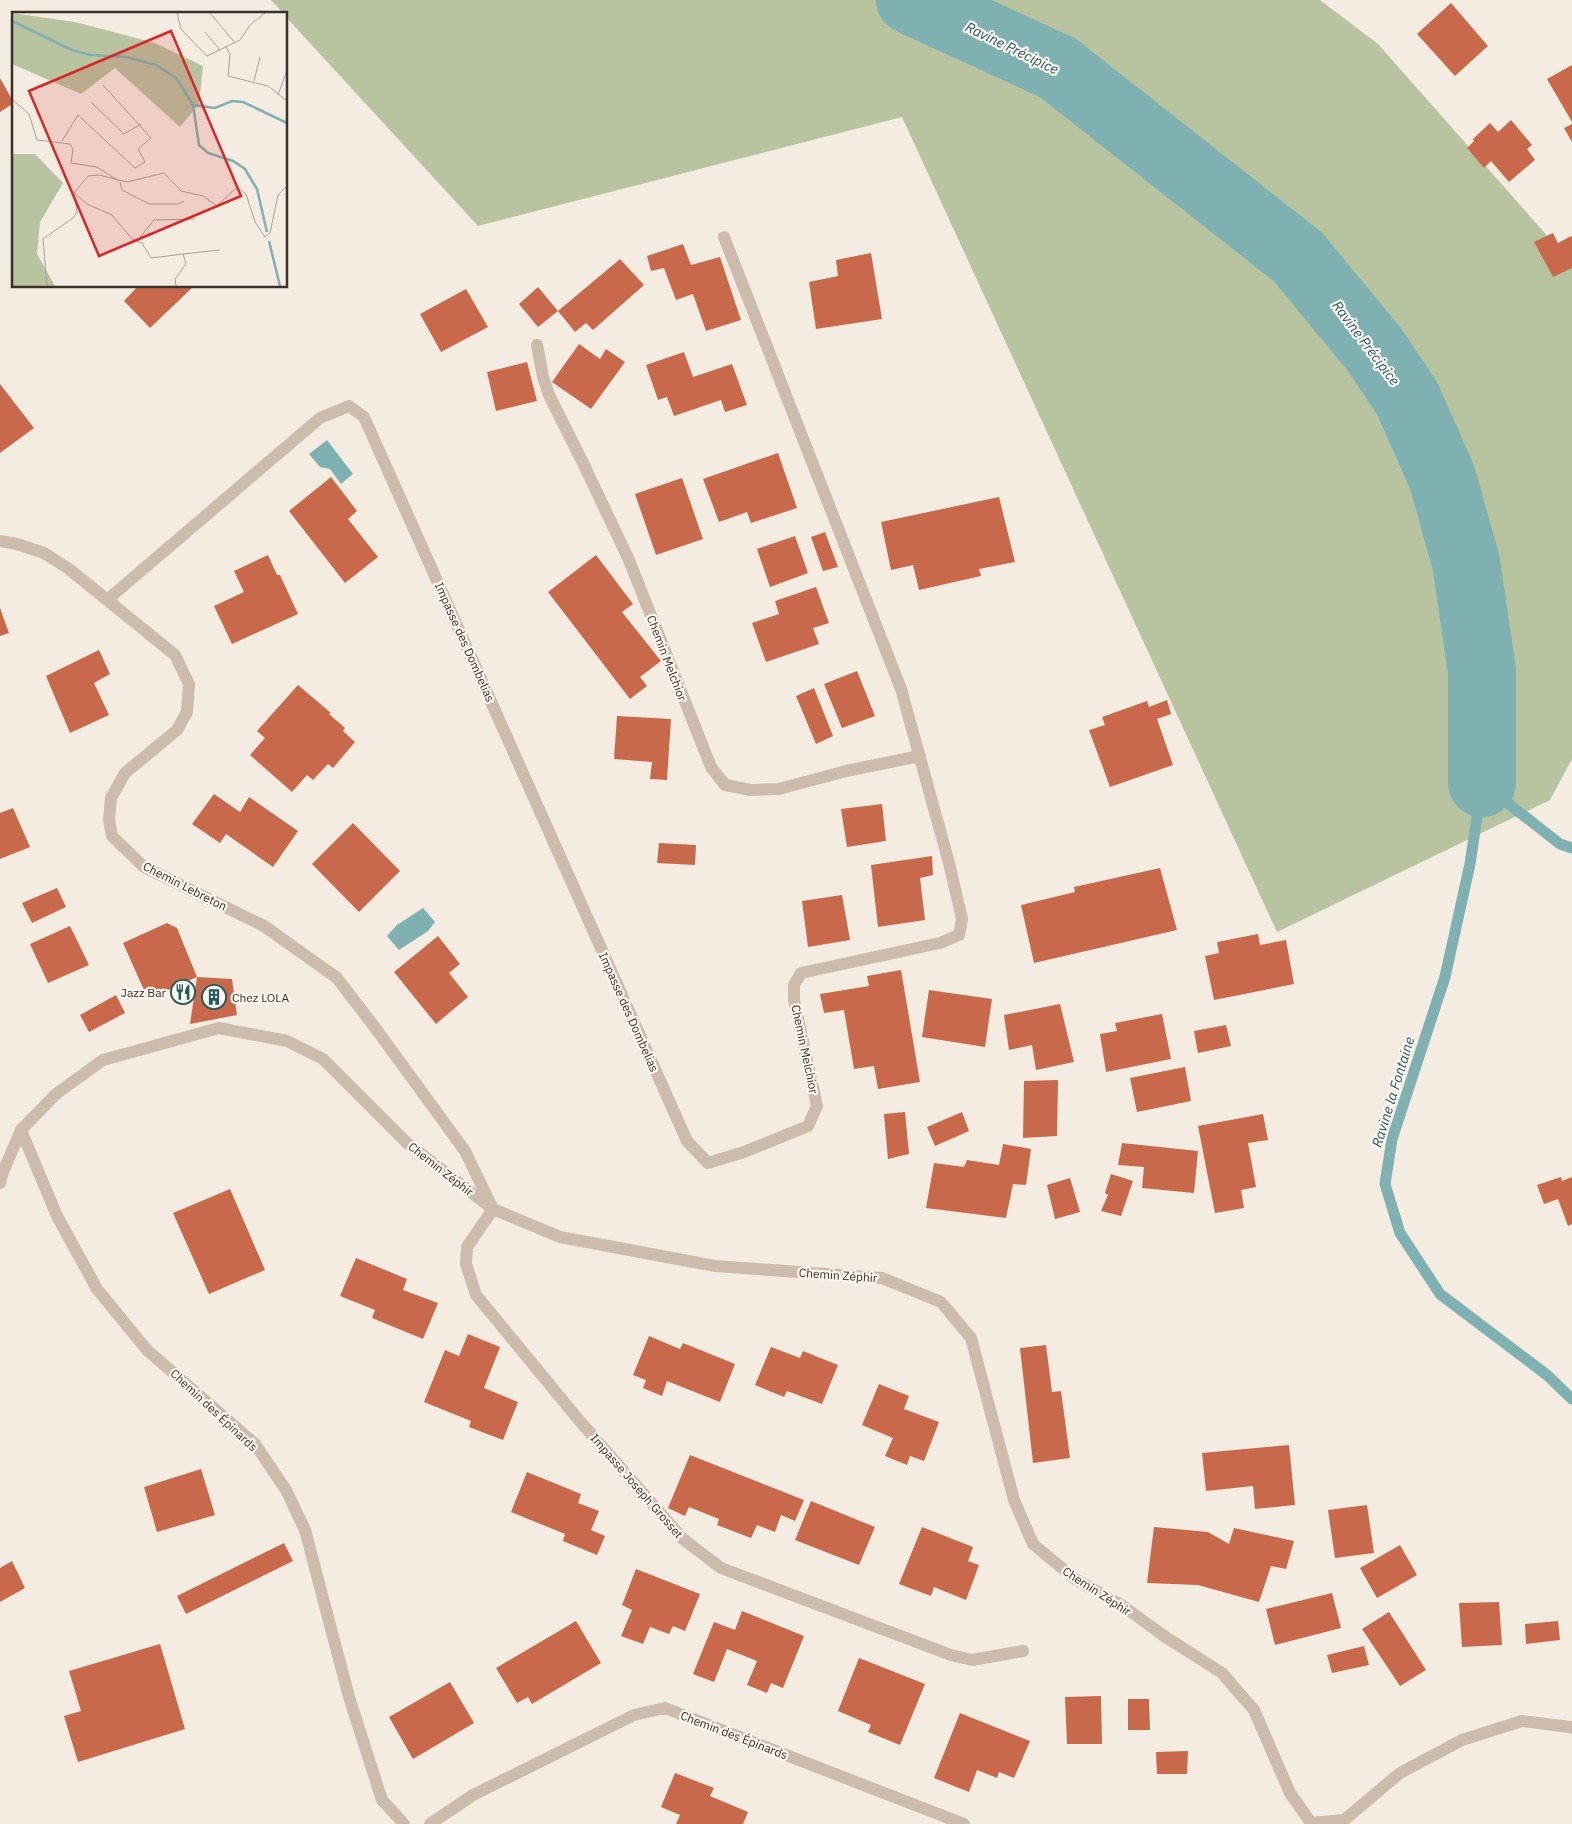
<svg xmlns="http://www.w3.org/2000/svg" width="1572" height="1824" font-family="'IBM Plex Sans',sans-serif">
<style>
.green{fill:#b8c4a0}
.water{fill:#7fb0b2}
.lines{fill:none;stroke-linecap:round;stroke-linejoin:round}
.stream{stroke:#7fb0b2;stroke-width:11}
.river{stroke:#7fb0b2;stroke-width:68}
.building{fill:#c8694b}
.service{stroke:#cdbbac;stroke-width:12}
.minor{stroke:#cdbbac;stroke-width:12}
.labels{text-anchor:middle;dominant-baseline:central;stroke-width:4.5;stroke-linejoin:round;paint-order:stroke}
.street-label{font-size:12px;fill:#3b302b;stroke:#fbf5ee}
.poi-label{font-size:12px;fill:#3b302b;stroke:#fbf5ee;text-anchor:end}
.water-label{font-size:14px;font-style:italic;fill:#1f5a5e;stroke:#fbf5ee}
.inset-river{fill:none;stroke:#7fb0b2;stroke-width:2.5}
.inset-road{fill:none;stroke:#aaa098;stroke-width:1}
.view{fill:#d62828;fill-opacity:0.15;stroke:#d62828;stroke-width:2.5}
.inset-edge{fill:none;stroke:#3b302b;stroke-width:2.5}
</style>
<rect width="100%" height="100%" fill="#f4ebe1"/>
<path class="green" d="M271 0H1320L1378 44 1572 264V759L1550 800 1277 932 902 117 478 226 286 17V14H284Z"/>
<path class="water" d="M327 440 353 474 341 484 330 469 320 467 309 454Z
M423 908 435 922 428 931 399 950 387 936 397 925Z"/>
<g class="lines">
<path class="stream" d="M1572 848 1560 844 1482 783 1470 864 1445 977 1392 1139 1385 1184 1400 1233 1440 1294 1547 1375 1572 1399"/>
<path class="river" d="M910 0 1058 68 1298 257 1374 349 1407 398 1442 477 1466 562 1482 671V783"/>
</g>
<path class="building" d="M1451 3 1488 46 1455 76 1417 34Z
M1572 65V122L1547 79Z
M0 78 14 103 0 112Z
M1511 120 1532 145 1527 149 1535 160 1509 182 1491 161 1484 168 1467 148 1474 141 1473 139 1490 123 1498 132Z
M1572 124V142L1564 128Z
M1553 233 1558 243 1571 236 1572 237V268L1553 277 1534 242Z
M683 244 691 265 720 257 741 320 706 331 693 294 676 300 664 268 651 271 647 256Z
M871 253 882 319 816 329 809 282 838 276 836 260Z
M620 259 644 285 593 330 586 323 575 332 558 311Z
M138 286H194L150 328 124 301Z
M538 287 558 311 538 327 519 304Z
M466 289 488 327 441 352 420 314Z
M579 344 600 359 606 349 625 362 591 409 552 382Z
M684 352 693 377 732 364 747 405 725 412 721 400 674 416 667 397 658 400 646 365Z
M527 362 537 401 496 411 487 372Z
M0 384 34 428 0 453Z
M778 453 797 508 751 523 747 512 719 522 703 479Z
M331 477 357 511 348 519 378 557 345 583 289 511Z
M682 478 703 539 656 555 635 494Z
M999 497 1015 562 979 569 981 576 919 590 913 565 891 570 881 522Z
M825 532 838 567 823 571 811 537Z
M795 536 808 573 770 587 757 549Z
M268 555 277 575H280L298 614 232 644 214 606 244 592 234 571Z
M596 555 633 604 622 612 661 661 640 677 647 686 630 699 548 592Z
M816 587 829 623 813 628 819 644 766 662 752 623 779 614 775 601Z
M0 608 9 633 0 636Z
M99 650 110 674 94 683 109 715 70 733 46 676Z
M857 671 875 716 842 728 824 684Z
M298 685 331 713 329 714 345 728 343 731 355 742 333 768 328 764 313 780 307 775 292 792 250 755 265 738 257 731Z
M814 688 833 736 816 744 796 696Z
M1167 700 1171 714 1157 719 1173 765 1110 787 1089 730 1105 725 1102 717 1147 701 1149 707Z
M617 716 671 719 667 780 650 779 652 762 614 759Z
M214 794 240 812 249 797 298 831 273 867 226 834 220 843 192 824Z
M882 804 886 841 847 847 841 809Z
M13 808 30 847 0 859V813Z
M353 823 400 871 359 912 312 864Z
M659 843 696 845 695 865 657 863Z
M932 856 933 875 920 878 925 920 878 927 871 865Z
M1160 868 1177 930 1034 963 1021 905 1075 892 1074 887Z
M57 888 66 907 32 923 22 903Z
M842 895 850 940 808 947 802 901Z
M167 923 177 928 197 977 148 999 123 943Z
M70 926 89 965 48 983 30 944Z
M1258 934 1260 945 1286 940 1294 984 1214 1000 1205 956 1219 953 1217 942Z
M438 936 460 964 449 973 468 997 436 1024 394 972Z
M901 970 920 1082 878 1089 874 1066 854 1069 844 1010 824 1013 820 994 869 986 867 976Z
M197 977 232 979 237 1015 190 1024Z
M929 990 992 999 985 1047 922 1037Z
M116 995 125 1013 89 1032 80 1015Z
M1060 1004 1074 1062 1036 1070 1032 1045 1009 1050 1004 1015Z
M1162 1014 1171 1059 1106 1072 1100 1034 1117 1031 1115 1023Z
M1226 1025 1231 1046 1198 1053 1194 1031Z
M1185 1067 1191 1101 1137 1112 1130 1078Z
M1058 1080 1057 1136 1023 1138 1024 1081Z
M905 1112 909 1154 888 1159 884 1114Z
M962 1112 969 1131 935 1146 927 1127Z
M1263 1114 1268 1140 1248 1143 1256 1187 1241 1190 1244 1208 1215 1213 1198 1126Z
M1122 1143 1198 1151 1194 1193 1142 1188 1144 1167 1118 1165Z
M1003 1144 1031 1149 1026 1185 1013 1184 1006 1218 926 1208 934 1163 964 1167 967 1160 999 1165Z
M1111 1174 1133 1181 1121 1216 1101 1211 1108 1195 1105 1193Z
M1561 1177 1562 1181 1572 1177V1224L1568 1226 1558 1199 1544 1204 1537 1185Z
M1070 1178 1080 1212 1055 1219 1047 1185Z
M230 1189 265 1270 209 1294 173 1213Z
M356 1258 407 1279 403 1290 438 1303 423 1339 372 1318 375 1310 340 1296Z
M468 1334 500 1347 484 1388 518 1402 503 1440 469 1427 471 1421 424 1402 445 1350 459 1356Z
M649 1336 680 1349 683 1343 735 1364 720 1402 667 1381 662 1396 643 1388 646 1380 633 1375Z
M1046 1345 1052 1392 1061 1391 1070 1458 1033 1463 1020 1348Z
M771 1347 800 1358 803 1351 838 1365 822 1404 787 1391 784 1397 755 1385Z
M879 1384 909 1396 904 1409 939 1422 924 1461 910 1456 907 1465 885 1456 893 1438 862 1425Z
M1289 1445 1295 1505 1255 1509 1253 1486 1206 1491 1202 1453Z
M690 1455 804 1500 795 1521 781 1515 775 1532 757 1525 751 1538 717 1525 719 1519 689 1507 685 1516 668 1508Z
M201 1469 215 1515 157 1532 144 1487Z
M527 1472 581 1494 578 1503 599 1511 591 1530 605 1536 597 1555 563 1541 565 1534 511 1512Z
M811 1501 875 1527 859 1565 795 1540Z
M1367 1505 1374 1553 1335 1558 1328 1510Z
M922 1527 973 1547 968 1561 979 1565 966 1600 934 1587 931 1596 899 1584Z
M1154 1527 1208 1532 1229 1544 1234 1528 1294 1541 1286 1569 1271 1566 1259 1602 1198 1585 1147 1583Z
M284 1543 293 1561 186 1614 177 1596Z
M1400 1545 1417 1575 1377 1598 1360 1568Z
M12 1561 25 1588 0 1602V1568Z
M636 1569 700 1594 685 1631 673 1626 669 1634 650 1627 643 1644 621 1636 632 1610 622 1605Z
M1332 1593 1341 1628 1275 1645 1266 1609Z
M1499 1602 1502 1645 1462 1647 1459 1603Z
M742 1611 804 1636 783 1688 771 1683 767 1693 747 1685 757 1661 727 1649 714 1682 693 1674 714 1622 735 1630Z
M1389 1612 1426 1670 1400 1686 1362 1629Z
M576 1621 601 1663 532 1704 528 1697 517 1703 496 1668Z
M1558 1621 1560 1640 1526 1644 1525 1624Z
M160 1644 185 1729 78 1762 64 1716 81 1711 69 1671Z
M1364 1646 1369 1665 1332 1673 1327 1655Z
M859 1658 925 1684 900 1745 868 1732 871 1725 838 1711Z
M450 1682 474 1723 413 1759 389 1717Z
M1101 1696 1102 1744H1067L1065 1697Z
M1128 1699H1149L1150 1730H1128Z
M960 1713 1030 1741 1014 1778 999 1772 997 1778 977 1770 969 1792 934 1778Z
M1188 1751 1187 1774H1157L1156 1752Z
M675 1773 714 1788 710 1796 748 1812 743 1824H676L680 1815 661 1807Z"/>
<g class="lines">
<path class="service" d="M537 345 543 377 549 395 584 465 629 560 711 767 725 785 751 790 779 789 846 771 920 756"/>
<path class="minor" d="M0 541 17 544 44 553 69 569 175 655 189 684 187 712 177 730 125 773 111 798 109 820 112 836 144 867 264 926 337 978 379 1033 465 1151 492 1207
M107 600 320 418 349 406 364 417 687 1141 708 1163 744 1152 808 1126 817 1106 794 1000V985L801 973 940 943 959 935 962 919 949 863 901 689 724 237
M21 1130 57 1216 97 1289 147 1350 255 1444 286 1490 305 1530 349 1697 382 1800 404 1824
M0 1183 3 1172 21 1130 56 1094 103 1060 219 1028 287 1041 323 1059 407 1143 493 1209 560 1237 715 1266 882 1278 941 1302 971 1338 1014 1500 1033 1544 1075 1579 1123 1606 1164 1636 1222 1673 1254 1710 1290 1793 1311 1823 1344 1820 1400 1773 1462 1740 1522 1721 1570 1727 1572 1728
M493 1209 467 1247 466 1264 476 1295 578 1419 683 1539 721 1568 951 1655 972 1660 1023 1651
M430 1824 473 1795 634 1715 665 1708 964 1824"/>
</g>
<defs>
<symbol id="restaurant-ring" viewBox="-11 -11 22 22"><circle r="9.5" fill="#fbf5ee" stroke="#1f5a5e" stroke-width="1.5"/><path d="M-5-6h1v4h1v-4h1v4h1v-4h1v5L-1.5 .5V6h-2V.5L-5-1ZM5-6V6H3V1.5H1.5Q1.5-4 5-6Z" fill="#1f5a5e"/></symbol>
<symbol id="building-ring" viewBox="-11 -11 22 22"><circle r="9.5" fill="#fbf5ee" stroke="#1f5a5e" stroke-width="1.5"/><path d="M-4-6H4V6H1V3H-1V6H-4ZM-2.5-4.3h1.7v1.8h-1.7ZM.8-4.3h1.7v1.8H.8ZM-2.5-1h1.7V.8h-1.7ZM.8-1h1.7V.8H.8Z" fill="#1f5a5e"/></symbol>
</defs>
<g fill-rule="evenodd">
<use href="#restaurant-ring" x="169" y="978" width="28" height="28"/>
<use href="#building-ring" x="200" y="983" width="28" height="28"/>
</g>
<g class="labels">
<g class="street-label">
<text transform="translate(465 642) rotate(66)">Impasse des Dombelias</text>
<text transform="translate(667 658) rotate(69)">Chemin Melchior</text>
<text transform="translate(185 886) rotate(27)">Chemin Lebreton</text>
<text transform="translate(629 1012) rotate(66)">Impasse des Dombelias</text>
<text transform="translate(805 1049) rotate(78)">Chemin Melchior</text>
<text transform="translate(441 1169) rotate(38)">Chemin Zéphir</text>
<text transform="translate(838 1275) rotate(4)">Chemin Zéphir</text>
<text transform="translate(214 1410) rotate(43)">Chemin des Épinards</text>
<text transform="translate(637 1486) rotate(49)">Impasse Joseph Grosset</text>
<text transform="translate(1097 1591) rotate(33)">Chemin Zéphir</text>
<text transform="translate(734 1735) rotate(21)">Chemin des Épinards</text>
</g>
<g class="poi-label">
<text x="166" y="992">Jazz Bar</text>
<text x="232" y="997" text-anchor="start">Chez LOLA</text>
</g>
<g class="water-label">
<text transform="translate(1012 48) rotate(26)">Ravine Précipice</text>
<text transform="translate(1366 343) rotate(53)">Ravine Précipice</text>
<text transform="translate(1393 1092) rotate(-73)">Ravine la Fontaine</text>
</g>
</g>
<g transform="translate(12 12)">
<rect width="275" height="275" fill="#f4ebe1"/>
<path d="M0 1 63 10 143 31 191 54 187 92 168 115 103 56 69 82 0 52ZM0 142H23L51 171 28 210 25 242 43 274H0Z" fill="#b8c4a0"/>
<path class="inset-river" d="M0 9 60 38 78 43 115 45 144 53 165 67 181 93M255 220 245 177 233 157 221 149 196 141 187 133 181 93 203 96 220 89 231 90 275 111M257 229 268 274"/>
<path class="inset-road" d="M165 1 169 17 195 44 228 28 238 13 253 1M198 1 223 31M193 20 208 38M214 35 218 42 216 64 256 74 275 89M242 69 248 45M266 83 275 58M0 87 17 102 25 128 58 132 61 137 59 151 85 155 107 169M79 90 112 122 129 112M50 129 66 103 123 156 133 150 126 137 139 126 91 73M108 170 110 178 137 192H166L172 189M62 181 75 192 100 203 120 227 130 231 139 246 171 242 174 252 163 267 164 274M125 229 142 208 183 207M171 242 208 238M35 274 31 227 61 206 65 200 62 181 76 164 87 163 115 170 152 161 169 179 191 184 205 194 225 175 234 182 243 210 253 225 258 221 266 183 275 174"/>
<path class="view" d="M159 19 229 184 87 244 17 79Z"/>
<rect width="275" height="275" class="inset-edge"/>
</g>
</svg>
